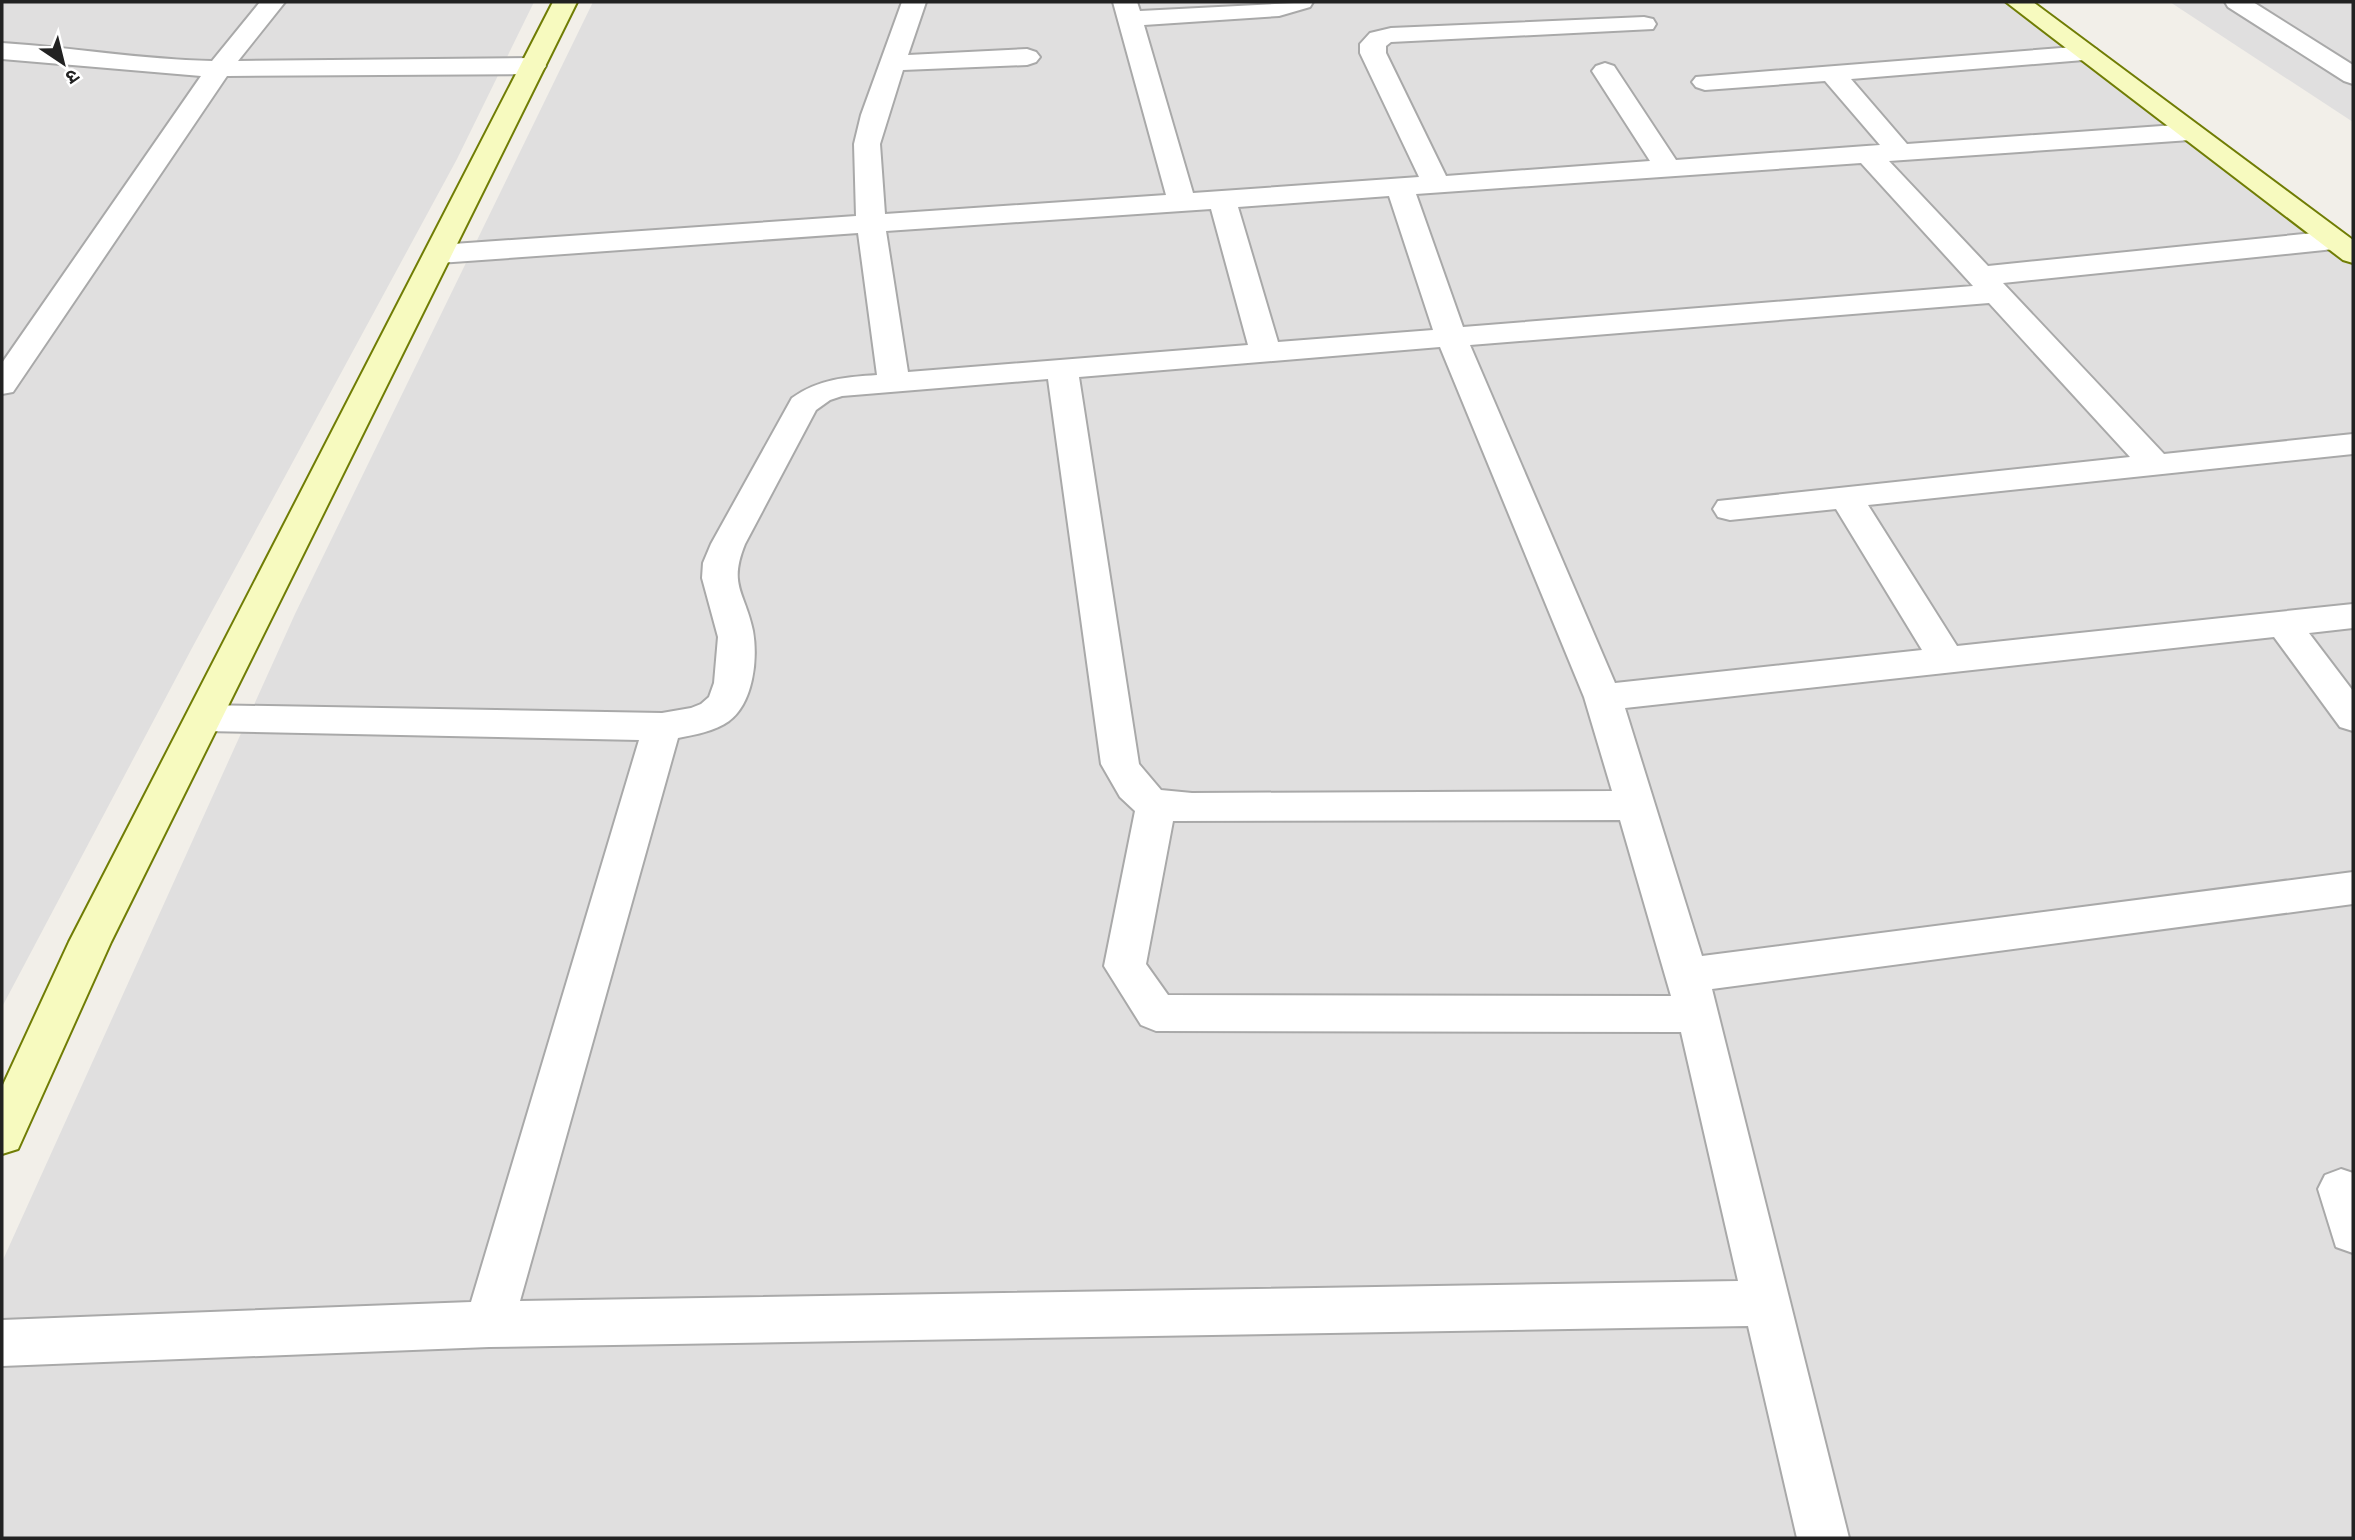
<svg xmlns="http://www.w3.org/2000/svg" width="2355" height="1540" font-family="'Alegreya Sans','Noto Sans Devanagari',sans-serif">
<style>
.residential{fill:#e0dfdf}
.lines{fill:none;stroke-linecap:round;stroke-linejoin:round}
.street-casing{stroke:#a9a9a9;stroke-width:4}
.secondary-casing{stroke:#707d05;stroke-width:4}
.street{fill:#fff;fill-rule:evenodd}
.secondary{fill:#f7fabf;fill-rule:evenodd}
</style>
<rect width="100%" height="100%" fill="#f2efe9"/>
<path class="residential" d="M2 2H534L457 159 192 648 2 1007Z
M593 2H2003L2353 264V1538H2V1262L295 614Z
M2170 2H2353V122Z"/>
<g class="lines">
<defs>
<path id="street" d="M260 2H285L238 61 533 58 542 61 546 66 542 71 533 74 227 76 13 392 2 394V363L201 76 2 59V43C72 47 143 60 212 61Z
M902 2H926L908 55 1027 49 1036 52 1040 57 1036 62 1027 65 903 70 880 144 885 214 1166 195 1113 2H1137L1140 11 1313 2 1310 7 1279 16 1144 25 1193 193 1419 177 1360 53V44L1370 33 1391 28 1644 17 1653 19 1656 24 1653 29 1391 42 1386 46V53L1446 176 1650 161 1592 71 1596 66 1605 63 1614 66 1676 160 1880 145 1825 81 1705 90 1696 87 1692 82 1696 77 2087 46 2096 49 2100 54 2096 59 1851 79 1907 144 2190 124 2199 126 2203 132 2199 138 2190 140 1889 161 1988 266 2334 231 2344 234 2348 240 2344 246 2334 249 2003 283 2164 454 2353 434V454L1868 505 1957 646 2353 604V628L2309 633 2353 691V731L2340 727 2274 637 1625 708 1702 956 2353 872V904L1712 989 1849 1538H1797L1748 1326 489 1347 2 1366V1320L471 1302 639 740 204 731 191 727 185 718 191 709 204 705 662 713 691 708 701 704 709 697 714 683 718 637 702 578 703 563 711 544 792 398C818 379 846 377 877 375L858 233 439 263 429 260 425 254 429 248 439 245 856 216 854 144 861 115ZM1861 163 1973 286 1463 327 1416 194ZM1389 196 1433 330 1278 342 1238 207ZM1211 209 1248 345 908 372 886 231ZM1989 303 2130 457 1718 501 1713 509 1718 517 1730 520 1836 509 1922 650 1615 683 1470 345ZM1440 347 1584 697 1612 791 1192 793 1161 790 1139 764 1079 377ZM1048 379 1101 764 1120 797 1135 811 1104 966 1141 1025 1156 1031 1681 1032 1738 1281 520 1301 678 738C694 735 715 731 729 721 753 703 758 660 753 631 745 592 728 586 745 544L816 410 830 400 842 396ZM1620 820 1671 996 1168 995 1146 964 1173 821Z
M2225 2H2253L2353 65V84L2344 81 2228 7Z
M2341 1169 2353 1173V1253L2336 1247 2318 1189 2325 1175Z"/>
<path id="secondary" d="M553 2H577L111 942 18 1149 2 1154V1087L69 942Z
M2006 2H2033L2353 240V263L2343 260Z"/>
</defs>
<use href="#street" class="street-casing"/>
<use href="#secondary" class="secondary-casing"/>
<use href="#street" class="street"/>
<use href="#secondary" class="secondary"/>
</g>
<rect width="2355" height="1540" fill="none" stroke="#222222" stroke-width="7"/>
<g transform="translate(63 63) rotate(145)" stroke="#ffffff" stroke-width="5" paint-order="stroke">
<path d="M0-5L12 26L0 18L-12 26Z" fill="#222222"/>
<text y="-10" font-size="19" font-weight="bold" text-anchor="middle" fill="#222222">उ</text>
</g>
</svg>
